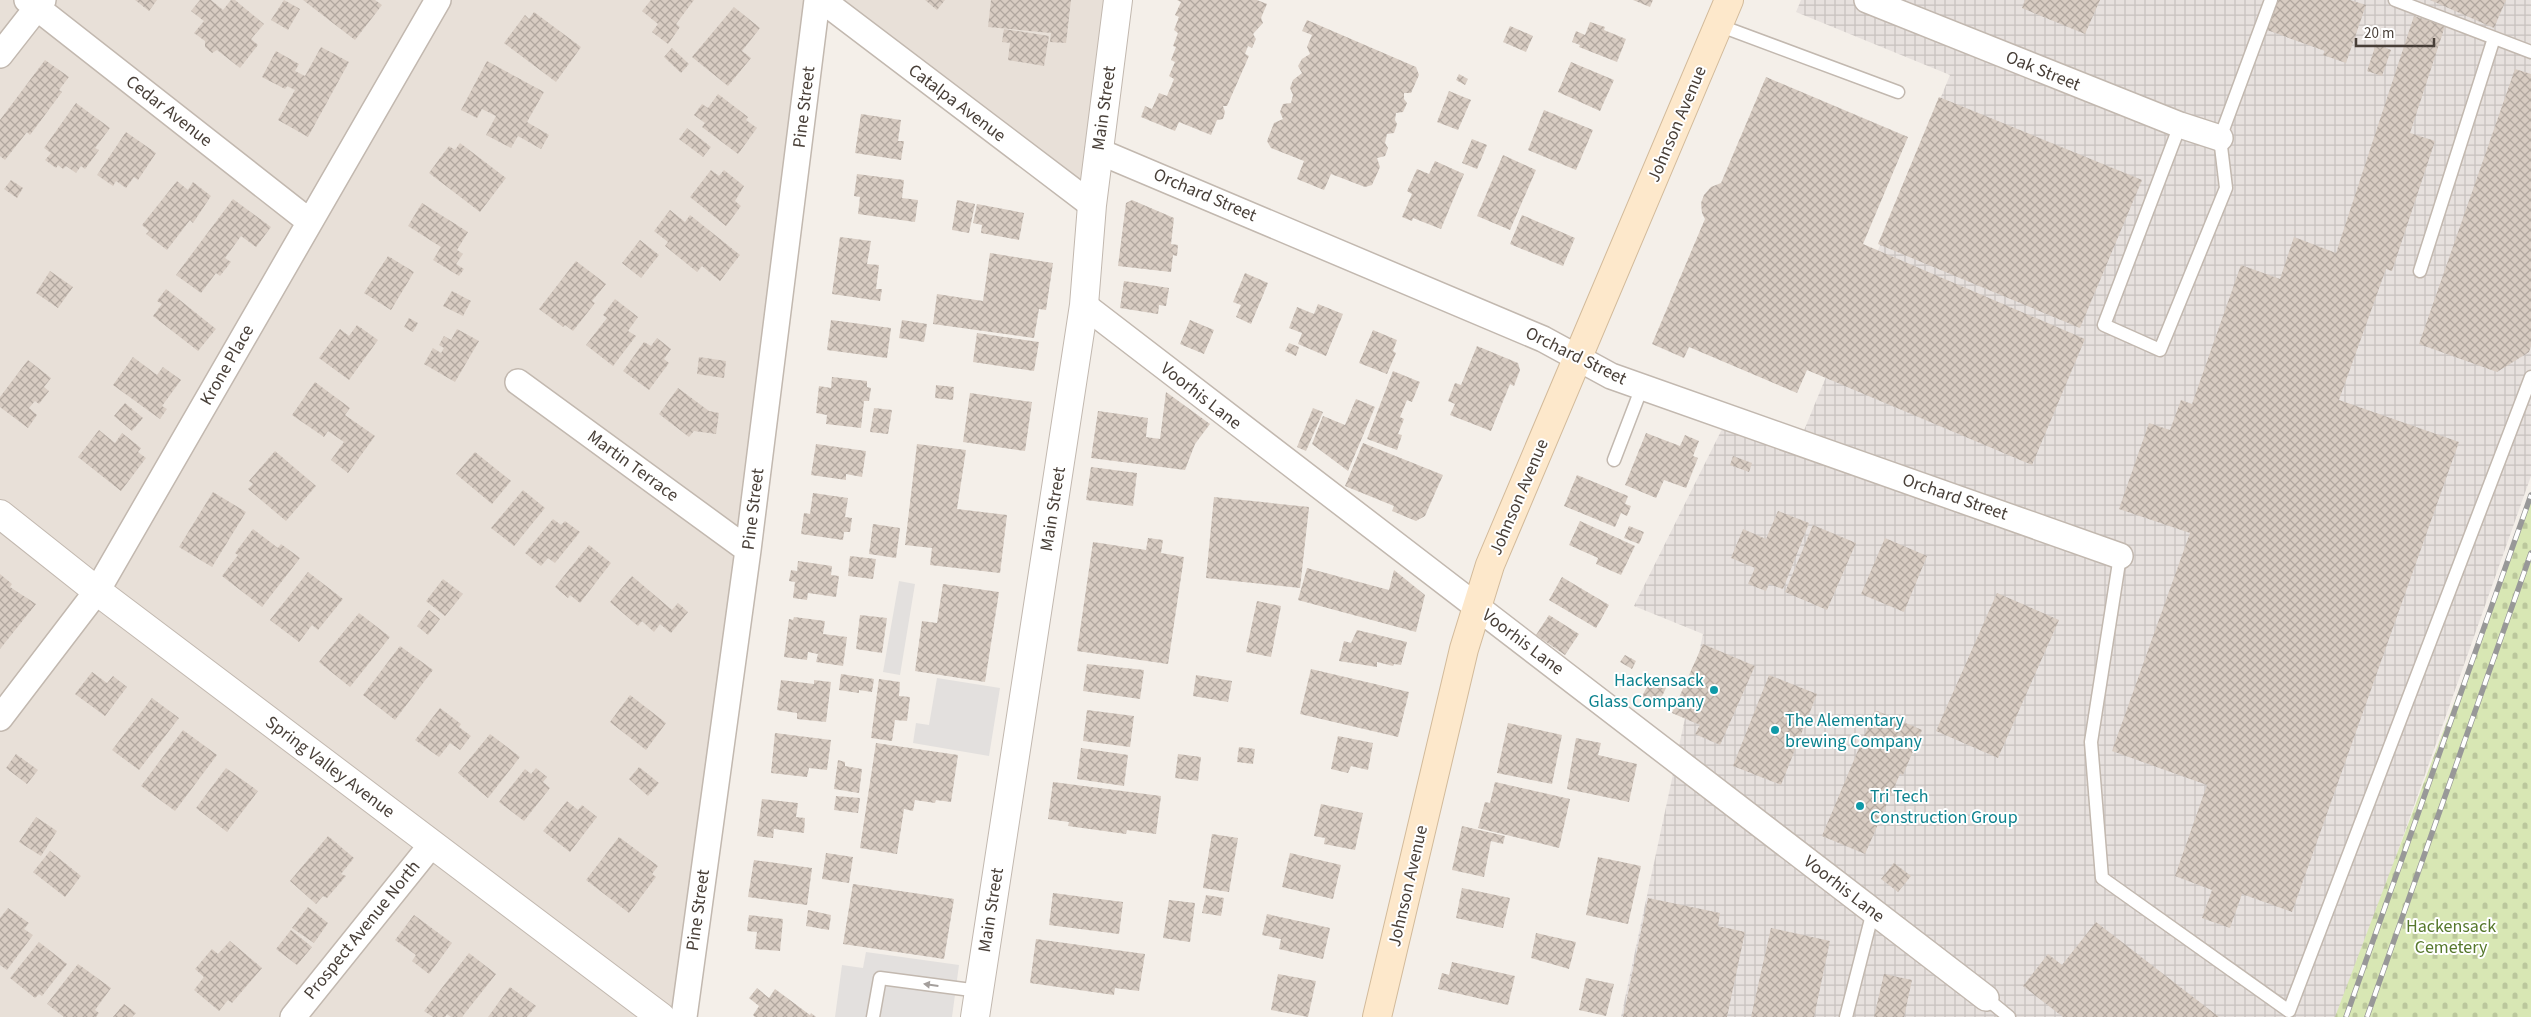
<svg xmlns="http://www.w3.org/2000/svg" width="2531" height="1017" font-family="'Source Sans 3',sans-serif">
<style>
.residential{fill:#e8e0d8}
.industrial{fill:url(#industrial-grid)}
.cemetery{fill:url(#cemetery-stones)}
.parking{fill:#e3e0de}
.building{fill:url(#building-cross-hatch)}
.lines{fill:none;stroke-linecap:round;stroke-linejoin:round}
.service-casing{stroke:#c2b8af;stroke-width:15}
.minor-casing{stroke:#c2b8af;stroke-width:28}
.tertiary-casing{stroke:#c2b8af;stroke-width:30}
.secondary-casing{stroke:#d2ba9a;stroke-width:30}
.service{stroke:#fff;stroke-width:12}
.minor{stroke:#fff;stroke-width:25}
.tertiary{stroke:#fff;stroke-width:28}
.secondary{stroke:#fde8cb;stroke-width:28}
.rail-casing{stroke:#989898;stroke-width:5.5}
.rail{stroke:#fff;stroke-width:4;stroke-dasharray:11;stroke-linecap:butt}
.oneway{fill:#a49f9c}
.culture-dot{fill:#0f9aa8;stroke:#fff;stroke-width:2}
.labels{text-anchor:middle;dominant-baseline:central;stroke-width:4;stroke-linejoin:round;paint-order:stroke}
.street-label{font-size:18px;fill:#483f38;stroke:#fff}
.culture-label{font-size:18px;fill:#0d838f;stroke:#fff;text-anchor:start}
.park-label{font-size:18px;fill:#56782c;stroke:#fff}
</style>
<defs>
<pattern id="industrial-grid" width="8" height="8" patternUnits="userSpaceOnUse" patternTransform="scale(1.25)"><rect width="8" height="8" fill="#e7e1de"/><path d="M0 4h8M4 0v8" fill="none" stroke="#c8c2bf"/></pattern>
<pattern id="cemetery-stones" width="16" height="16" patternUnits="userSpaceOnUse" patternTransform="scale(1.25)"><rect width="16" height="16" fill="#d8e7b4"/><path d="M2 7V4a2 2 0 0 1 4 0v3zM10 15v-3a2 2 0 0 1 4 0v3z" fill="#bbc79c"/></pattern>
<pattern id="building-cross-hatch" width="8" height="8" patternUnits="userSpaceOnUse" patternTransform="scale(1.25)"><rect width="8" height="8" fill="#d8ccc2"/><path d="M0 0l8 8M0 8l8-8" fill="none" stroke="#b1a79f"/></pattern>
</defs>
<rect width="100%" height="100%" fill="#f4efe9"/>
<path class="residential" d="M0 0H817L684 1017H0Z
M822 0H1118L1092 205Z"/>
<path class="industrial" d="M1801 0H2531V476L2339 1017H1621L1703 634 1634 606 1729 415 1798 445 1950 75 1796 12Z"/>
<path class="cemetery" d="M2531 500V1017H2335Z"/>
<path class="parking" d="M899 581 915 584 900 675 883 672Z
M937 678 1000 688 989 756 913 743 916 723 929 725Z
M866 952 959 965 952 1017H835L842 965 863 968Z"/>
<path class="building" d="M135 0H157L149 11Z
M200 0H211L223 10 231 0H235L264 24 251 39 258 45 240 68 217 50 212 53 205 47V41L194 33 204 21 191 11Z
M284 0 300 9 288 30 271 20Z
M303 0H375L382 5 355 40Z
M651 0H694L676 24 680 27 668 44 652 32 658 24 642 11Z
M925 0H945L937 10Z
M991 0H1071L1066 43 1050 42 1051 33 988 27Z
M1177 0H1257L1267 4 1261 18 1263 23 1253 34 1256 39 1252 48 1248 46 1245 54 1249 56 1227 106H1223L1225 112 1223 119 1217 120 1211 135 1179 122 1175 131 1141 117 1145 106 1152 109 1159 93 1167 96 1174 79 1169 76 1175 62 1171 60 1176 47 1173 46 1178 33 1174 30 1179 17 1175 15 1181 2Z
M1633 0H1653L1650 7Z
M2025 0H2100L2085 34 2022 8Z
M2277 0H2350L2366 5 2346 63 2323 55 2325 51 2267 30Z
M2430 0H2506L2494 28Z
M734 7 760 28 742 51 751 58 728 86 692 57Z
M534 12 581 47 556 82 504 43 525 15 529 19Z
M2414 16 2445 26 2410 133 2435 141 2392 271 2386 269 2339 400 2459 442 2292 912 2242 894 2230 928 2202 918 2212 890 2175 876 2207 785 2112 751 2190 533 2119 509 2149 423 2170 430 2181 400 2192 404 2241 265 2280 279 2294 237 2336 253Z
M1307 20 1416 67 1419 75 1411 93H1404V99L1407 103 1403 112 1396 113 1395 120 1397 124 1394 133 1387 134 1385 143 1388 148 1385 156 1377 158 1380 167 1372 185 1365 187 1331 174 1324 190 1297 179 1304 161 1271 148 1267 141 1274 123 1283 119 1280 112 1283 104 1291 103 1293 95 1290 88 1293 80 1302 73 1298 66 1302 59 1310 54 1307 47 1312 35 1302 31Z
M1590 22 1605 27 1604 30 1626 39 1617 62 1579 47 1580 45 1572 42 1576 31 1585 35Z
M1510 26 1533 36 1526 52 1503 42Z
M1004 29 1049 36 1044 66 1008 60 1010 43 1002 42Z
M2376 44 2391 50 2382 76 2367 71Z
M321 47 349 62 308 137 278 120 295 90 287 86 285 89 262 77 276 51 299 64 295 71 305 76Z
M672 48 689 64 681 73 664 57Z
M45 60 69 77 59 90 62 92 30 135 27 132 5 160 0 156V120Z
M487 61 544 92 527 122 549 135 541 149 518 136 511 148 486 135 496 116 482 109 477 118 461 110Z
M1571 62 1614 80 1600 111 1558 92Z
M2515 69 2531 74V346L2529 352 2497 372 2419 344Z
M1459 74 1468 79 1465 85 1456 80Z
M1766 77 1908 137 1863 244 2085 339 2032 465 1807 370 1797 393 1689 347 1684 358 1652 344 1705 219 1702 213 1701 203 1704 195 1711 187 1721 183Z
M1449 91 1471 100 1458 130 1437 122Z
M718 94 748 117 746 120 757 128 738 154 702 127 705 123 694 115 702 104 708 108Z
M1939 97 2142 180 2080 328 1878 244Z
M76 103 110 128 95 148 99 150 85 169 81 166 76 173 66 166 63 169 58 165 56 168 45 160 51 153 44 148Z
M1544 110 1593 130 1576 170 1528 150Z
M861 114 901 120 898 141H904L901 160 855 153Z
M687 128 711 147 703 157 679 139Z
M126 132 156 153 138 180 134 177 126 188 116 181 113 186 97 175Z
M1472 139 1487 145 1477 169 1462 163Z
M460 143 506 178 480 212 429 173 449 146 455 150Z
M1503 155 1536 170 1510 230 1477 216Z
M1435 161 1464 174 1441 229 1413 218 1412 221 1402 217 1412 194 1407 191 1417 169 1429 174Z
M711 170 719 176 724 170 744 186 735 201 741 206 726 226 690 197Z
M857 174 904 180 902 198 918 200 915 222 858 214 860 197 854 196Z
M11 180 23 188 17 198 4 189Z
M177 181 188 190 193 182 211 196 193 223 190 220 167 250 146 234 149 231 142 225Z
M233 199 271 227 256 247 241 236 225 258 231 262 220 276 216 273 201 293 176 275Z
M957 200 975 204 969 233 952 230Z
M1132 200 1174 218 1171 244 1178 245 1177 256 1173 255 1171 272 1118 266 1126 203Z
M422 203 468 232 457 250 463 254 456 264 464 269 459 276 433 260 441 247 408 226Z
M977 204 1024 213 1019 240 981 233 982 225 973 223Z
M670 210 685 222 690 215 740 255 720 281 702 266 697 272 665 246 668 242 654 231Z
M1522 215 1575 238 1563 266 1510 244Z
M840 237 871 241 867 264 879 265 876 289H882L880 301 832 294Z
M640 240 659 255 641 278 622 263Z
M990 253 1053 263 1046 310 1039 309 1034 338 933 324 937 294 983 301Z
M388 256 414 272 391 310 364 293Z
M576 261 606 284 592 301 595 303 573 331 565 325 563 327 539 309Z
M50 271 73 287 58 308 36 293Z
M1245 273 1268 283 1251 324 1236 317 1241 305 1233 302Z
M1124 281 1169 288 1166 306 1159 305 1158 314 1120 308Z
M166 289 216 329 198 351 153 316 162 304 157 301Z
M452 291 471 301 463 316 443 306Z
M615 299 638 317 628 331 636 336 613 366 586 345 607 318 603 315Z
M1318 304 1343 314 1326 356 1298 344 1302 333 1289 328 1297 307 1314 314Z
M409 318 418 323 413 332 404 327Z
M831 320 891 328 887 358 827 350Z
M902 320 927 324 924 342 899 338Z
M1190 320 1214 330 1204 354 1180 344Z
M357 325 378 340 349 380 319 358 340 329 349 336Z
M457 329 479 341 455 382 424 364 433 348 441 353 444 348 439 345 444 336 451 340Z
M1373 330 1397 340 1393 351 1396 353 1387 374 1359 363Z
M977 333 1039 342 1034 371 973 362Z
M657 338 671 349 664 359 669 363 649 390 623 371 644 342 651 346Z
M1289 343 1299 347 1296 356 1285 351Z
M1477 346 1518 363 1520 370 1514 386 1510 384 1491 431 1450 415 1455 404 1448 401 1455 383 1461 385Z
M133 357 157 375 163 367 181 380 162 406 167 409 160 419 113 385Z
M699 357 726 361 724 378 697 374Z
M28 360 51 378 44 387 49 391 39 404 35 401 29 408 37 415 28 428 0 407V397Z
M1393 371 1420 382 1412 402 1407 400 1400 417 1404 419 1398 434 1402 435 1397 450 1367 439Z
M832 377 867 381V387L871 388 869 401H864L861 428 826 424 827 415 816 413 819 386 831 388Z
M315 382 350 408 345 415 375 436 348 473 331 460 344 442 328 431 324 437 292 415Z
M936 385 954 387 953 400 935 398Z
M678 388 709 411 719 413 716 434 694 431 689 437 659 414Z
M1166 392 1210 424 1195 444 1185 470 1091 458 1098 411 1148 418 1146 437 1160 439Z
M970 393 1032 402 1025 451 963 442Z
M1356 399 1375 407 1348 471 1312 444 1323 416 1345 425Z
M125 403 143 418 132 431 114 416Z
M874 408 892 410 888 434 870 432Z
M1313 408 1323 412 1306 451 1297 447Z
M99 430 115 443 122 433 141 448 138 452 146 458 121 491 78 457Z
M1646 433 1680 446 1685 435 1699 441 1693 456 1698 458 1686 488 1664 480 1656 498 1625 485Z
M1363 443 1443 475 1425 516 1416 521 1392 511 1394 506 1345 486Z
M816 444 866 451 862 477 846 474V480L811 475Z
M917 444 966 450 957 509 1007 515 1000 573 930 565 932 548 905 545Z
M275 451 316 486 286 521 248 489 253 484 249 481Z
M475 452 511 481 492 504 456 474Z
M1733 456 1752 463 1749 472 1730 465Z
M1091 467 1137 473 1133 506 1086 500Z
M1577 475 1628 496 1625 504 1631 506 1627 516 1621 513 1615 527 1564 506Z
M523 490 545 508 514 546 491 528Z
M213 492 246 512 212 567 179 547Z
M813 493 848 498 845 517 852 518 850 532H844L843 540 801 534 804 513 810 514Z
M1214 497 1309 507 1300 588 1206 578Z
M1778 511 1809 523 1783 589 1769 584 1766 591 1748 584 1755 568 1731 558 1743 529 1766 539Z
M553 519 561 525 565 521 580 532 555 563 548 558 541 566 525 553Z
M1580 521 1635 546 1621 575 1596 564 1598 558 1569 545Z
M873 524 900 528 896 558 869 554Z
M1813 525 1856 543 1827 610 1785 592Z
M1629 526 1644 532 1639 544 1624 538Z
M253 529 278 548 281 544 300 558 262 607 222 576 238 555 235 553Z
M1148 538 1163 540 1161 553 1184 557 1168 664 1077 651 1093 542 1146 550Z
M1885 538 1927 556 1904 612 1861 594Z
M589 545 611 563 580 603 570 595 568 598 555 587Z
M850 556 876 559 873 579 848 576Z
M798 561 832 566 831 575 839 576 836 597 808 593 807 600 793 598 795 582 789 581 791 570 797 571Z
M1307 568 1389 590 1394 570 1425 595 1416 632 1298 600Z
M308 572 343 599 318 630 312 625 299 642 270 620Z
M0 574 12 584 10 587 36 604 0 649Z
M632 576 672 610 678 603 688 612 671 633 660 624 654 632 642 621 638 626 610 602Z
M1562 577 1609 605 1596 628 1549 600Z
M443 579 463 594 445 616 426 601Z
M943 584 999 592 985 682 915 671 922 621 937 623Z
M1997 593 2059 620 1998 758 1936 731Z
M1257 601 1281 606 1271 657 1246 652Z
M429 610 440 619 428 635 417 626Z
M359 613 390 637 350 687 319 662Z
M860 615 887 618 882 653 856 649Z
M1549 615 1579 634 1565 655 1536 635Z
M794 617 825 621 823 634 847 637 843 666 816 662 818 654 808 652 807 660 784 657 789 619 793 620Z
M1357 630 1407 642 1401 665 1394 664 1393 666 1377 662V667L1339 661 1344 641 1351 643Z
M1703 644 1755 666 1720 745 1695 734 1700 725 1672 713Z
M400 646 433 670 395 720 363 695Z
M1625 655 1636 661 1632 669 1620 662Z
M1087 664 1144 670 1140 699 1083 691Z
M1311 669 1409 692 1398 737 1300 714Z
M92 672 107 683 113 676 127 687 105 716 75 694Z
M841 674 874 679 872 692 859 690V693L839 690Z
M1196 675 1232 681 1228 702 1193 696Z
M1769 675 1817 694 1781 785 1733 766Z
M879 679 900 682 899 696 910 697 907 721 895 720 892 741 871 738Z
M781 680 814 684V680L831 682 826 722 797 719V713L777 710Z
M1650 680 1666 688 1657 707 1641 699Z
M630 695 666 723 646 750 610 722Z
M152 698 179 718 139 770 112 750Z
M440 708 461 724 459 727 471 736 460 750 450 743 439 757 415 740Z
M1087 710 1134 716 1130 747 1083 741Z
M1875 710 1922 730 1903 775 1900 774 1865 854 1822 836Z
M1508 723 1562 735 1552 784 1497 773Z
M183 730 217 755 175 811 141 786Z
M775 733 831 740 827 770 809 768 807 777 771 773Z
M490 734 520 757 488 798 458 773Z
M1338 736 1373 743 1368 770 1351 766 1348 773 1331 769Z
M1576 738 1601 743 1598 755 1637 764 1629 802 1567 789Z
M876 743 958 755 951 802 936 800 935 803 915 800 913 811 904 809 897 854 860 848Z
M1239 747 1255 749 1253 764 1237 762Z
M1081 748 1128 755 1124 786 1077 779Z
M16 754 38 770 27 784 6 768Z
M1178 754 1201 757 1198 781 1175 778Z
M838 760 845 762V766L862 769 859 793 834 789Z
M639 767 659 783 648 796 629 779Z
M226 768 258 791 227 832 196 808Z
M536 768 547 777 543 782 550 788 524 821 499 802 525 769 531 774Z
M1053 782 1161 796 1156 834 1127 830 1126 834 1068 826 1069 822 1048 819Z
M1495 782 1570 799 1559 848 1478 828 1485 802 1490 803Z
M836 796 860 798 858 813 834 810Z
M762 799 798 803 796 817 805 818 804 833 774 829 773 838 757 836Z
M567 801 578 810 582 805 597 817 570 852 543 831Z
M1321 804 1363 813 1355 850 1324 844 1325 838 1314 836Z
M36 817 57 831 41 856 19 842Z
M1462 826 1505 836 1503 844 1491 841 1484 877 1452 870Z
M1212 834 1238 838 1229 892 1203 888Z
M328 836 354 858 341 874 346 876 327 898 323 896 316 904 290 881Z
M619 837 658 866 652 874 656 877 629 913 586 880Z
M50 851 81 876 65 897 33 872Z
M826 853 853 857 849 883 822 879Z
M1290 853 1341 865 1333 899 1282 887Z
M1598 857 1641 866 1628 924 1586 915Z
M754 860 812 868 807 905 748 897Z
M1894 863 1911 876 1898 892 1881 879Z
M853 884 954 899 944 959 843 944Z
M1462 888 1510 898 1503 928 1456 918Z
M1053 893 1123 902 1119 934 1049 925Z
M1206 895 1224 898 1221 916 1202 913Z
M1648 898 1720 913 1718 926 1745 932 1727 1017H1623Z
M1169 900 1195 903 1190 942 1163 938Z
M308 907 328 923 314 943 292 928Z
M8 908 29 923 24 929 33 935 7 970 0 965V918Z
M808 910 831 915 829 930 806 926Z
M1267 914 1330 928 1323 959 1279 949 1281 939 1262 935Z
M414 915 452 943 429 974 412 961 416 955 395 940Z
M749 915 783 919 780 951 755 949 757 932 747 931Z
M2096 922 2219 1017H2063L2023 986 2048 954 2062 965Z
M1771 928 1830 941 1814 1017H1751Z
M291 930 312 947 297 965 276 949Z
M1536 933 1576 942 1569 969 1531 958Z
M1036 939 1145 954 1139 991 1115 988 1114 995 1030 983Z
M230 941 262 968 232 1003 228 1000 219 1011 194 990 204 977 195 969 212 949 218 954Z
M39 942 67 964 42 996 39 994 35 998 10 978Z
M469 953 496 974 462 1017H451L447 1014 445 1017H433L424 1011Z
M1452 962 1515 976 1508 1005 1438 989 1442 973 1449 975Z
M78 964 111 988 95 1010 99 1013 96 1017H64L47 1004Z
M1278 974 1316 981 1308 1017 1271 1010Z
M1884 974 1912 980 1904 1017H1874Z
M1586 978 1614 984 1606 1016 1579 1010Z
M510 987 536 1006 527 1017H488Z
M757 988 769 998 775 989 810 1015 811 1013 816 1017H755L753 1015 759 1006 749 998Z
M124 1004 136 1013 132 1017H113Z"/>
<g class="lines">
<defs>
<path id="service" d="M2395 0 2531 52
M1718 25 1898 92
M2180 125 2104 325 2160 350 2226 188 2220 138 2271 0
M2420 271 2494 38
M1614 460 1642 387
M2120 556 2091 742 2102 878 2289 1011 2531 377
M1986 998 2009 1017
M873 1017 880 978 979 991
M1846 1017 1873 911"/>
<path id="minor" d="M27 0 310 222
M822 0 1092 205
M1867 0 2180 125 2220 138
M0 55 43 0
M1098 151 1543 339 1611 376 2120 556
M1084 305 1986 998
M518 382 748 550
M0 718 97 591 438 0
M293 1017 432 844
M684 1017 748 550 817 0"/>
<path id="tertiary" d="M0 514 97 591 661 1017
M975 1017 1084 305 1092 205 1118 0"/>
<path id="secondary" d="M1377 1017 1464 649 1490 565 1729 0"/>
</defs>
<use href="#service" class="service-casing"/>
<use href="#minor" class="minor-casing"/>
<use href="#tertiary" class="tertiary-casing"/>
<use href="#secondary" class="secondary-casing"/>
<use href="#service" class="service"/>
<use href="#minor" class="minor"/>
<use href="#tertiary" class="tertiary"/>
<use href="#secondary" class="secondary"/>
<defs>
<path id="rail" d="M2346 1017 2531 495
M2367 1017 2531 553"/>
</defs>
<use href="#rail" class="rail-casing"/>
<use href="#rail" class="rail"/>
</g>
<defs><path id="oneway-solid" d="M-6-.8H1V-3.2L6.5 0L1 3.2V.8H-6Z" transform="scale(1.25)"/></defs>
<use class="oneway" href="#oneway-solid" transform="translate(931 985) rotate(-172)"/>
<g class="culture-dot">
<circle cx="1714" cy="690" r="5"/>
<circle cx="1775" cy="730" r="5"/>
<circle cx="1860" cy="806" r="5"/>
</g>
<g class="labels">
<g class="street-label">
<text transform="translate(2043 71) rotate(22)">Oak Street</text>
<text transform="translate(957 103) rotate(37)">Catalpa Avenue</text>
<text transform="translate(804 107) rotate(-83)">Pine Street</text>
<text transform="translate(1104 108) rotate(-82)">Main Street</text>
<text transform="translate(169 111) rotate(38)">Cedar Avenue</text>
<text transform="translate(1677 124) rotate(-67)">Johnson Avenue</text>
<text transform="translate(1205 195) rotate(23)">Orchard Street</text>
<text transform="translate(1576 356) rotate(26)">Orchard Street</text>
<text transform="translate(227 365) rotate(-60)">Krone Place</text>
<text transform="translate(1201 396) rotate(38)">Voorhis Lane</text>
<text transform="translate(633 466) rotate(36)">Martin Terrace</text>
<text transform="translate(1519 497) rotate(-67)">Johnson Avenue</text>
<text transform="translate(1955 497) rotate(19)">Orchard Street</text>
<text transform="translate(753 509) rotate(-83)">Pine Street</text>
<text transform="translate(1053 509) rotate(-81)">Main Street</text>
<text transform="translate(1523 642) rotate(37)">Voorhis Lane</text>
<text transform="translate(330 767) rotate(37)">Spring Valley Avenue</text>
<text transform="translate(1408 886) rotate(-77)">Johnson Avenue</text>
<text transform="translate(1844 889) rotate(38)">Voorhis Lane</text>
<text transform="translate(698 910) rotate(-82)">Pine Street</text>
<text transform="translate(991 910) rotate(-81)">Main Street</text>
<text transform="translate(362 930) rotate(-51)">Prospect Avenue North</text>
</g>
<g class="culture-label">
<text x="1704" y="680" text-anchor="end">Hackensack<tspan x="1704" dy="21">Glass Company</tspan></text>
<text x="1785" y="720">The Alementary<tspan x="1785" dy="21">brewing Company</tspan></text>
<text x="1870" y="796">Tri Tech<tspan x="1870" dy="21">Construction Group</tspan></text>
</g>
<g class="park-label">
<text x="2451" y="926">Hackensack<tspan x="2451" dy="21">Cemetery</tspan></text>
</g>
</g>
<path d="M2356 38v8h78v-8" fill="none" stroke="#483f38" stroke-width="2.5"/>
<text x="2364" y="38" font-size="15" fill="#483f38" stroke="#ffffff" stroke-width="4" paint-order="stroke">20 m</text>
</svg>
